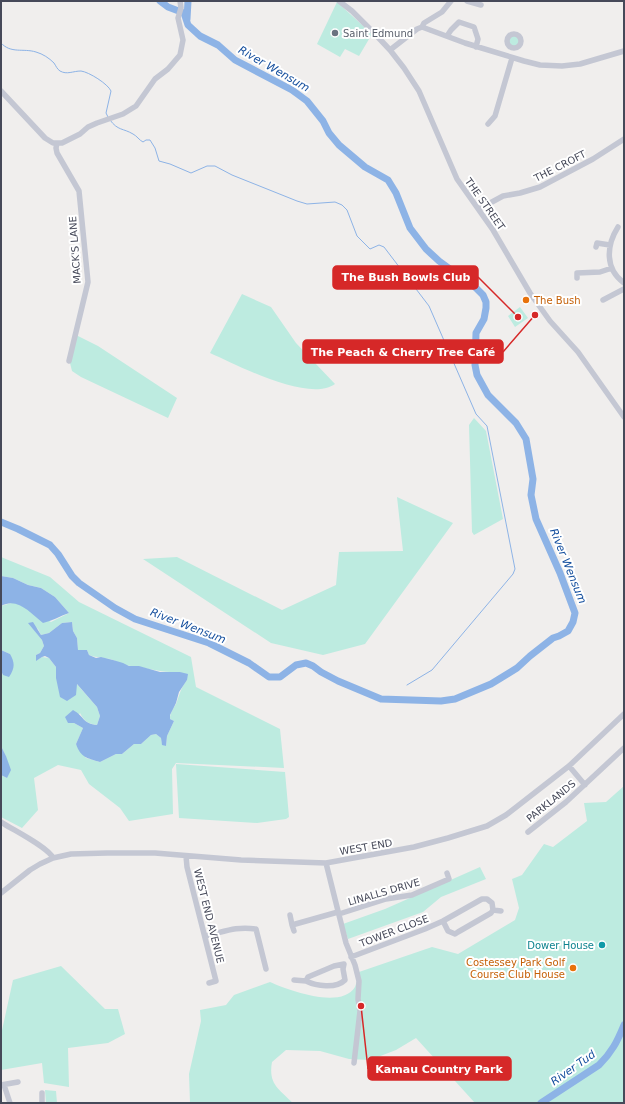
<svg xmlns="http://www.w3.org/2000/svg" width="625" height="1104" font-family="'DejaVu Sans',sans-serif">
<style>
.green{fill:#bdebe0;fill-rule:evenodd}
.water{fill:#8db3e6}
.lines{fill:none;stroke-linecap:round;stroke-linejoin:round}
.stream{stroke:#8db3e6;stroke-width:1}
.river{stroke:#8db3e6;stroke-width:7}
.minor{stroke:#c4c7d3;stroke-width:5.5}
.worship-dot{fill:#6b7280;stroke:#fff;stroke-width:1.5}
.food-dot{fill:#e8710a;stroke:#fff;stroke-width:1.5}
.culture-dot{fill:#0f9aa8;stroke:#fff;stroke-width:1.5}
.labels{text-anchor:middle;dominant-baseline:central;stroke-width:4;stroke-linejoin:round;paint-order:stroke}
.worship-label{font-size:10px;fill:#5b616d;stroke:#fff;text-anchor:start}
.street-label{font-size:10px;fill:#464959;stroke:#fff}
.food-label{font-size:10px;fill:#c56008;stroke:#fff;text-anchor:start}
.culture-label{font-size:10px;fill:#0d838f;stroke:#fff;text-anchor:end}
.water-label{font-size:11px;font-style:italic;fill:#154f9e;stroke:#fff}
.leader{fill:none;stroke:#d62828;stroke-width:1.5}
.callout-dot{fill:#d62828;stroke:#fff;stroke-width:1.5}
.callout{fill:#d62828;stroke:#d62828;stroke-width:1.5}
.callout-label{font-size:11px;text-anchor:middle;font-weight:bold;fill:#fff}
</style>
<rect width="100%" height="100%" fill="#f0eeed"/>
<path class="green" d="M337 2 372 34 359 56 345 49 340 57 317 44Z
M507 41a6 6 0 1 1 12 0a6 6 0 1 1-12 0Z
M242 294 271 307 296 343 335 384C309 403 237 365 210 353Z
M520 307 528 318 515 327 508 316Z
M76 335 98 346 177 398 168 418 81 377 72 371 70 363Z
M474 418 486 431 503 519 474 535 472 532 469 425Z
M397 497 453 523 365 644 323 655 271 643 143 559 177 557 282 610 336 585 339 552 403 551Z
M1 557 50 577 79 602 191 657 196 687 280 729 284 768 176 763 172 769 173 814 129 821 120 808 89 784 81 770 58 765 34 778 38 810 22 828 1 817V775L7 778 6 756 1 746V724L2 717 1 714V671L3 675 10 654 1 650V606L15 602 51 622 69 613 55 597 41 588 28 585 13 578 1 576ZM72 622 73 631 77 638 78 650H87L89 655C97 658 105 657 113 660 118 662 126 666 131 666 134 667 137 666 140 667 154 670 166 673 180 672L187 680C180 689 180 694 176 704 173 709 170 713 170 719L174 721 167 736 166 746 162 744 161 738 156 734 151 735 141 744H134L122 754H116L100 762 86 758 76 744 83 728 74 723 80 713C84 721 88 724 97 725L100 716 97 707 82 690 76 683 56 678V667L49 658 42 657 37 660 36 655 40 653 44 646 42 640 29 623 38 629 41 635 49 633 62 623Z
M176 764 285 772 289 817 286 819 257 823 179 818Z
M624 786V1103H475L416 1038 396 1050 370 1060 349 1059 320 1051 286 1050 272 1062C268 1084 279 1089 293 1103H190L189 1074 201 1021 200 1010 226 1005 234 995 270 982C288 990 341 1010 355 987 357 982 358 976 359 972L432 947 458 954 515 920 519 908 512 879 522 875 544 844 553 847 587 821 584 803 606 802Z
M480 867 486 879 441 897 423 912 348 939 343 924 385 909Z
M61 966 105 1009H118L125 1034 108 1043 68 1048 69 1087 44 1083 42 1063 1 1070V1035L13 980Z
M45 1090 56 1091 57 1103H46Z"/>
<path class="water" d="M1 576 13 578 28 585 41 588 55 597 69 613C60 616 52 621 43 623 30 613 18 597 1 606Z
M33 622 41 635 49 633 62 623 72 622 73 631 77 638 78 650H87L89 655 96 658 101 657 113 660 123 663 129 666H139L160 672H180L188 674 187 680 179 692 176 703 170 715V719L174 721 167 736 166 746 162 745 161 738 156 734 151 735 141 744H134L122 754H116L100 762C87 758 81 758 76 744L83 728 74 723H68L65 717 73 710C84 716 83 724 97 725L100 716 97 707 77 684 76 695 67 701 60 697 56 678V667L49 658 45 656 42 657 36 661V655L40 653 44 646 42 640 28 623Z
M1 650 10 654C15 663 15 668 9 677L3 675 1 671Z
M1 746 6 756 11 770 7 778 1 775Z"/>
<g class="lines">
<path class="stream" d="M1 43C11 54 23 48 36 52 43 54 49 58 54 63 56 66 57 69 60 71 67 75 73 71 81 71 89 72 108 84 111 91L106 113 108 117
M110 120C118 131 123 128 133 134 137 136 139 140 143 142L146 140H150L155 148 159 161 170 164 191 173 207 166H215L232 175 297 201 307 204 335 202 342 205 347 210 357 236 370 249 379 245 384 247 429 306 476 414 487 426 515 569 513 574 432 670 407 685"/>
<path class="river" d="M187 19 188 1
M1 522 18 529 50 545 58 554 72 576 79 583 115 608 135 619 209 643 249 663 269 677H280L296 665 306 663 313 666 321 672 338 681 381 699 441 701 455 699 491 684 517 668 530 656 553 638 559 636 568 631 573 622 575 613 560 573 536 519 531 495 533 479 526 439 516 423 488 395 477 375 475 365 476 333 484 319 486 308V302L483 295 476 288 439 261 426 249 410 228 396 193 388 180 365 167 339 145 329 133 323 121 307 101 292 90 235 60 218 45 200 36 188 25 184 13 168 7 160 1
M541 1103 599 1065C612 1052 617 1042 624 1025"/>
<path class="minor" d="M339 1 352 11 375 34 390 50 404 68 419 91 457 179 493 230 530 293 550 321 578 352 624 417
M467 1 481 5
M422 27 424 23 442 12 451 1
M507 41a7 7 0 1 1 14 0a7 7 0 1 1-14 0Z
M447 36 451 30 459 22 474 27 478 39 476 47
M390 50 417 29 422 27 465 43 524 61 540 65 562 66 580 64 624 51
M1 91 45 138 53 143H62L80 134 88 127 97 123 123 114 136 106 155 79 168 69 180 55 183 40 178 18 181 8 180 1
M488 124 495 116 512 58
M57 143 56 148 57 153 79 191 88 282 69 361
M479 209 503 196 520 193 540 187 593 159 624 139
M618 227C606 246 605 269 624 283
M596 247 597 243 610 245
M577 278V273L600 272 612 268
M603 300 624 289
M569 766 585 785
M1 822C13 830 48 847 53 858
M528 832 566 802 624 748
M186 856 187 867 216 981 209 983
M326 863 346 943 355 965 359 981 358 999 360 1011 354 1063
M1 893 30 870 40 864 53 858 71 854 107 853H155L241 860 326 863 414 847 448 838 487 826 506 815 569 766 624 714
M493 910 501 911
M339 914 386 899 412 895 449 879 447 873
M290 915 292 925 338 912
M292 925 294 931
M205 936C224 932 235 926 256 929L266 969
M351 957 425 929 443 921 482 899H487L492 903 493 910 491 913 458 932 455 934 448 931 443 921
M344 964 343 969 345 980C336 989 316 986 306 981L308 977 334 966Z
M294 980 306 981
M1 1085 18 1082
M4 1085 10 1103
M42 1093V1103"/>
</g>
<circle class="worship-dot" cx="335" cy="33" r="4"/>
<g class="food-dot">
<circle cx="526" cy="300" r="4"/>
<circle cx="573" cy="968" r="4"/>
</g>
<circle class="culture-dot" cx="602" cy="945" r="4"/>
<g class="labels">
<g class="worship-label">
<text x="343" y="33">Saint Edmund</text>
</g>
<g class="street-label">
<text transform="translate(560 166) rotate(-27)">THE CROFT</text>
<text transform="translate(485 204) rotate(55)">THE STREET</text>
<text transform="translate(75 250) rotate(-94)">MACK'S LANE</text>
<text transform="translate(551 801) rotate(-39)">PARKLANDS</text>
<text transform="translate(366 847) rotate(-10)">WEST END</text>
<text transform="translate(384 892) rotate(-16)">LINALLS DRIVE</text>
<text transform="translate(209 916) rotate(76)">WEST END AVENUE</text>
<text transform="translate(394 931) rotate(-21)">TOWER CLOSE</text>
</g>
<g class="food-label">
<text x="534" y="300">The Bush</text>
<text x="565" y="962" text-anchor="end">Costessey Park Golf<tspan x="565" dy="12">Course Club House</tspan></text>
</g>
<g class="culture-label">
<text x="594" y="945">Dower House</text>
</g>
<g class="water-label">
<text transform="translate(274 69) rotate(30)">River Wensum</text>
<text transform="translate(568 566) rotate(68)">River Wensum</text>
<text transform="translate(188 626) rotate(21)">River Wensum</text>
<text transform="translate(573 1068) rotate(-35)">River Tud</text>
</g>
</g>
<path class="leader" d="M518 317L478 277M535 315L503 352M361 1006L368 1069"/>
<g class="callout-dot">
<circle cx="518" cy="317" r="4"/>
<circle cx="535" cy="315" r="4"/>
<circle cx="361" cy="1006" r="4"/>
</g>
<g class="callout">
<rect x="333" y="266" width="145" height="23" rx="4"/>
<rect x="303" y="340" width="200" height="23" rx="4"/>
<rect x="368" y="1057" width="143" height="23" rx="4"/>
</g>
<g class="callout-label">
<text x="406" y="281">The Bush Bowls Club</text>
<text x="403" y="356">The Peach &amp; Cherry Tree Café</text>
<text x="439" y="1073">Kamau Country Park</text>
</g>
<rect width="625" height="1104" fill="none" stroke="#464959" stroke-width="4"/>
</svg>
